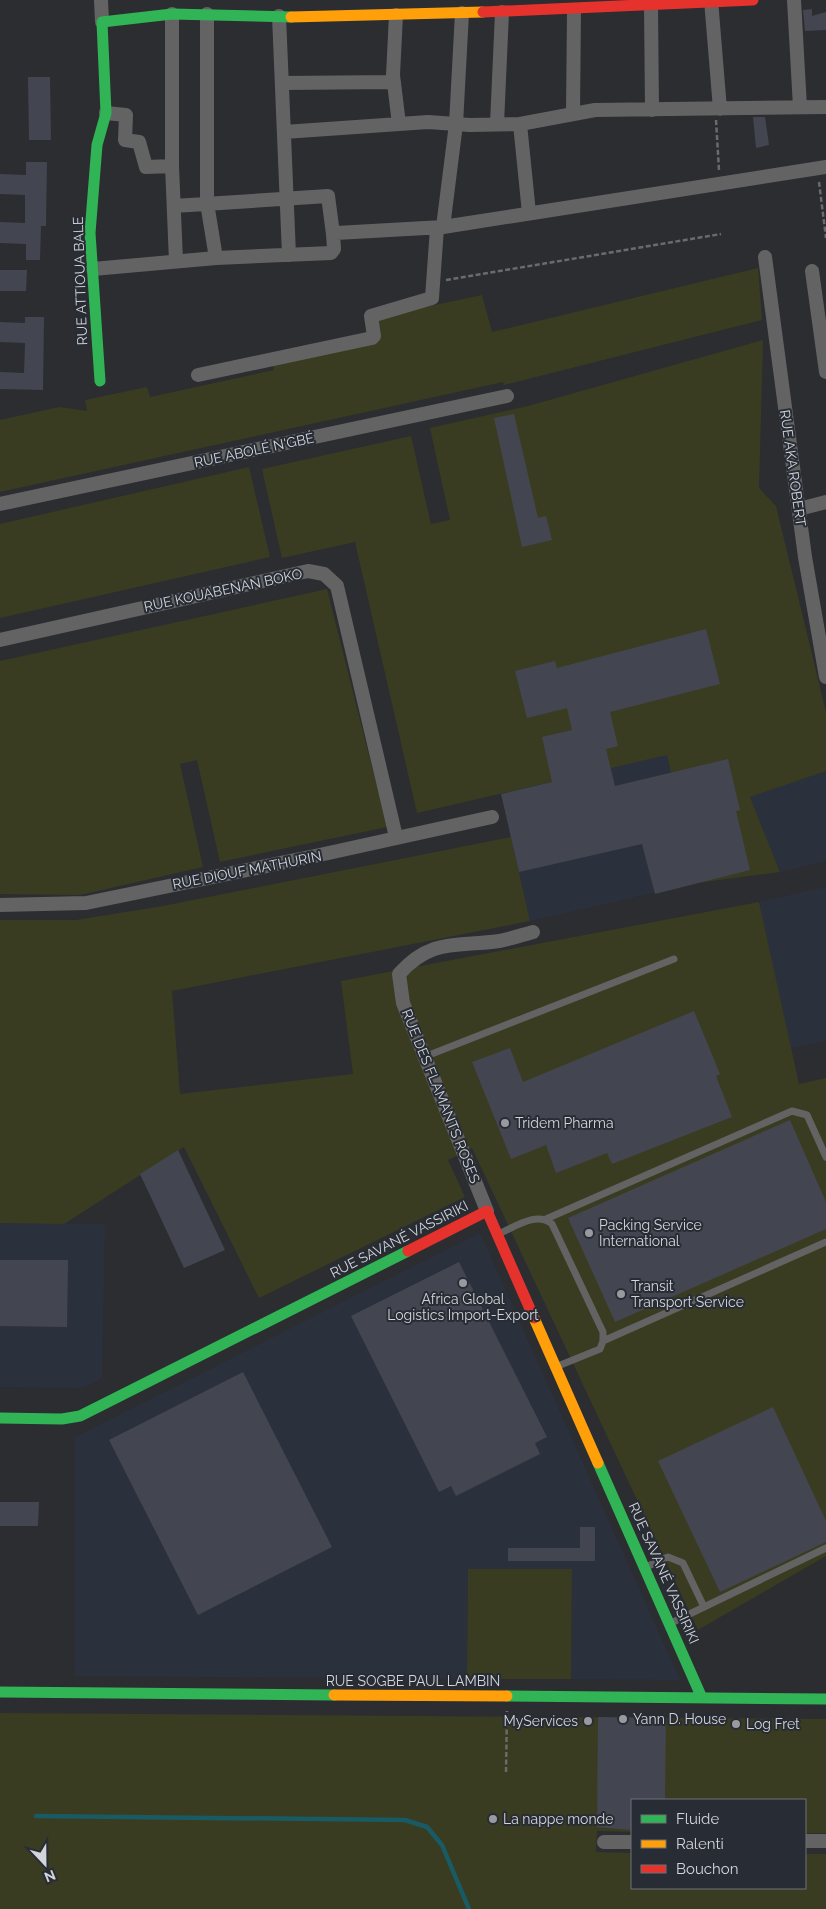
<svg xmlns="http://www.w3.org/2000/svg" width="826" height="1909" font-family="Raleway,sans-serif">
<style>
.built{fill:#2b303d}
.green{fill:#393c21}
.lines{fill:none;stroke-linecap:round;stroke-linejoin:round}
.stream{stroke:#195b65;stroke-width:4.5}
.building{fill:#434650}
.path{stroke:#6b6a6c;stroke-width:2.5;stroke-dasharray:5 2.5;stroke-linecap:butt}
.lane{stroke:#646364;stroke-width:7}
.street{stroke:#646364;stroke-width:14}
.fast{stroke:#30b455;stroke-width:11}
.slow{stroke:#ff9f0a;stroke-width:11}
.jam{stroke:#e5322d;stroke-width:11}
.poi-dot{fill:#989a9f;stroke:#282c34;stroke-width:2}
.labels{text-anchor:middle;dominant-baseline:central;stroke-width:4;stroke-linejoin:round;paint-order:stroke}
.street-label{font-size:14px;fill:#d2d5da;stroke:#282c34}
.poi-label{font-size:14px;fill:#d2d5da;stroke:#282c34;text-anchor:start}
</style>
<rect width="100%" height="100%" fill="#2b2d31"/>
<path class="built" d="M660 721 697 883 530 921 501 794 541 785Z
M826 771V861L780 872 750 797Z
M826 887V1041L790 1048 759 902Z
M0 1223 105 1224 102 1378 84 1388 0 1387Z
M480 1233 680 1680 571 1679 572 1569H468L467 1679 75 1676V1437Z"/>
<path class="green" d="M758 268 762 320 504 385 503 382 0 492V420L59 407 87 411 85 400 147 387 150 397 274 370 273 363 378 340 374 318 482 295 492 332Z
M763 340 759 488 776 506 826 712V771L750 797 780 872 697 883 667 755 417 813 355 542 282 558 262 469 411 436 431 524 450 520 430 428 528 406Z
M249 467 270 557 0 618V524Z
M327 589 387 827 220 862 197 760 180 764 203 867 80 895 0 894V661Z
M511 837 530 921 172 991 180 1094 353 1074 341 981 759 902 799 1084 826 1078V1556L698 1630 472 1148 448 1160 465 1197 259 1298 184 1147 64 1224 0 1223V920H76L163 906Z
M468 1569H572L571 1679H467Z
M0 1713 826 1719V1833H805V1800H632V1832L597 1831 596 1852 632 1853V1888H805V1854H826V1909H0Z"/>
<g class="lines">
<path class="stream" d="M36 1816 405 1820 427 1827 442 1845 469 1909"/>
</g>
<path class="building" d="M812 9V16L826 12V30L805 31 803 10Z
M28 77H50L51 140H29Z
M753 117H765L769 145 756 148Z
M26 162H47L46 226H41L40 260H26V244L0 243V222L25 223V195L0 194V174L26 175Z
M0 270H27L26 291H0Z
M25 317H44L43 390 0 389V372L24 373 25 343 0 342V322L25 323Z
M514 414 538 518 546 516 552 540 522 547 494 418Z
M706 629 720 684 610 712 618 746 606 749 615 786 728 759 740 810 736 811 750 870 655 894 642 844 519 872 501 794 552 782 542 737 572 730 567 708 527 718 515 671 555 661 557 668Z
M694 1011 720 1074 716 1076 732 1117 612 1164 607 1153 556 1173 546 1145 511 1159 472 1062 510 1048 523 1082Z
M790 1120 826 1202V1229L615 1322 568 1218Z
M178 1150 225 1250 184 1268 140 1174Z
M0 1260H68L67 1327 0 1326Z
M459 1262 547 1437 535 1443 540 1454 456 1496 451 1486 439 1492 351 1316Z
M243 1372 332 1547 198 1615 109 1440Z
M773 1407 826 1521V1542L720 1592 658 1461Z
M0 1502H39L38 1526H0Z
M580 1527H595V1561H508V1548H580Z
M598 1717 666 1718 665 1800H632V1830L597 1827Z"/>
<g class="lines">
<path class="path" d="M716 120 719 170
M819 182 826 238
M446 280 721 234
M506 1772 507 1711"/>
<path class="lane" d="M424 1057 674 959
M546 1219 792 1111 807 1115 826 1157
M498 1234C515 1227 536 1211 552 1224L603 1332V1341L600 1349 558 1366
M603 1341 826 1242
M646 1567 668 1557 683 1563 704 1607
M671 1623 826 1548"/>
<path class="street" d="M101 0 102 22
M711 0 720 109
M794 0 800 107
M651 5 652 110
M172 14V166L176 261
M207 14V203L216 258
M396 15 393 75 399 124
M279 16 289 255
M282 83 394 82
M106 113 126 115 125 140 139 142 146 167 172 166
M573 113 574 10
M497 124 502 12
M520 124 529 213
M284 132 428 122 470 125 520 124 595 110 826 107
M174 206 328 196 333 234
M443 227 456 124 462 13
M765 257 805 557 826 677
M93 269 216 258 331 253 334 249 333 234 336 233 443 227 826 167
M812 271 826 372
M198 375 372 338 374 336 371 316 432 298 437 228
M0 504 507 396
M799 509 826 502
M0 640 308 571 324 574 337 586 396 837
M0 905 86 903 315 856 492 817
M487 1211 403 1003 399 974C431 938 456 947 499 941 510 939 522 935 533 932
M805 1841H826
M604 1842H632"/>
<path class="fast" d="M100 381 90 233 97 145 106 113 102 22 172 14 291 17
M0 1418 62 1419 80 1416 408 1251
M598 1463 702 1698
M0 1692 334 1695
M507 1696 826 1699"/>
<path class="slow" d="M291 17 483 12
M534 1318 598 1463
M334 1695 507 1696"/>
<path class="jam" d="M483 12 753 0
M408 1251 487 1211 534 1318"/>
</g>
<g class="poi-dot">
<circle cx="505" cy="1123" r="5"/>
<circle cx="589" cy="1233" r="5"/>
<circle cx="463" cy="1283" r="5"/>
<circle cx="621" cy="1294" r="5"/>
<circle cx="623" cy="1719" r="5"/>
<circle cx="588" cy="1721" r="5"/>
<circle cx="736" cy="1724" r="5"/>
<circle cx="493" cy="1819" r="5"/>
</g>
<g class="labels">
<g class="street-label">
<text transform="translate(80 281) rotate(-92)">RUE ATTIOUA BALE</text>
<text transform="translate(254 450) rotate(-12)">RUE ABOLÉ N'GBÉ</text>
<text transform="translate(793 468) rotate(82)">RUE AKA ROBERT</text>
<text transform="translate(223 590) rotate(-12)">RUE KOUABENAN BOKO</text>
<text transform="translate(247 870) rotate(-11)">RUE DIOUF MATHURIN</text>
<text transform="translate(441 1096) rotate(68)">RUE DES FLAMANTS ROSES</text>
<text transform="translate(399 1239) rotate(-27)">RUE SAVANÉ VASSIRIKI</text>
<text transform="translate(664 1573) rotate(66)">RUE SAVANÉ VASSIRIKI</text>
<text x="413" y="1681">RUE SOGBE PAUL LAMBIN</text>
</g>
<g class="poi-label">
<text x="515" y="1123">Tridem Pharma</text>
<text x="599" y="1225">Packing Service<tspan x="599" dy="16">International</tspan></text>
<text x="631" y="1286">Transit<tspan x="631" dy="16">Transport Service</tspan></text>
<text x="463" y="1299" text-anchor="middle">Africa Global<tspan x="463" dy="16">Logistics Import-Export</tspan></text>
<text x="633" y="1719">Yann D. House</text>
<text x="578" y="1721" text-anchor="end">MyServices</text>
<text x="746" y="1724">Log Fret</text>
<text x="503" y="1819">La nappe monde</text>
</g>
</g>
<rect x="631" y="1799" width="175" height="90" fill="#282c34" stroke="#6c7076"/>
<rect x="641" y="1815" width="25" height="8" fill="#30b455" stroke="#6c7076"/>
<text x="676" y="1824" font-size="15" fill="#d2d5da">Fluide</text>
<rect x="641" y="1840" width="25" height="8" fill="#ff9f0a" stroke="#6c7076"/>
<text x="676" y="1849" font-size="15" fill="#d2d5da">Ralenti</text>
<rect x="641" y="1865" width="25" height="8" fill="#e5322d" stroke="#6c7076"/>
<text x="676" y="1874" font-size="15" fill="#d2d5da">Bouchon</text>
<g transform="translate(45 1864) rotate(158)" stroke="#282c34" stroke-width="4" paint-order="stroke">
<path d="M0-4L9 19L0 12L-9 19Z" fill="#d2d5da"/>
<text y="-8" font-size="14" font-weight="bold" text-anchor="middle" fill="#d2d5da">N</text>
</g>
</svg>
